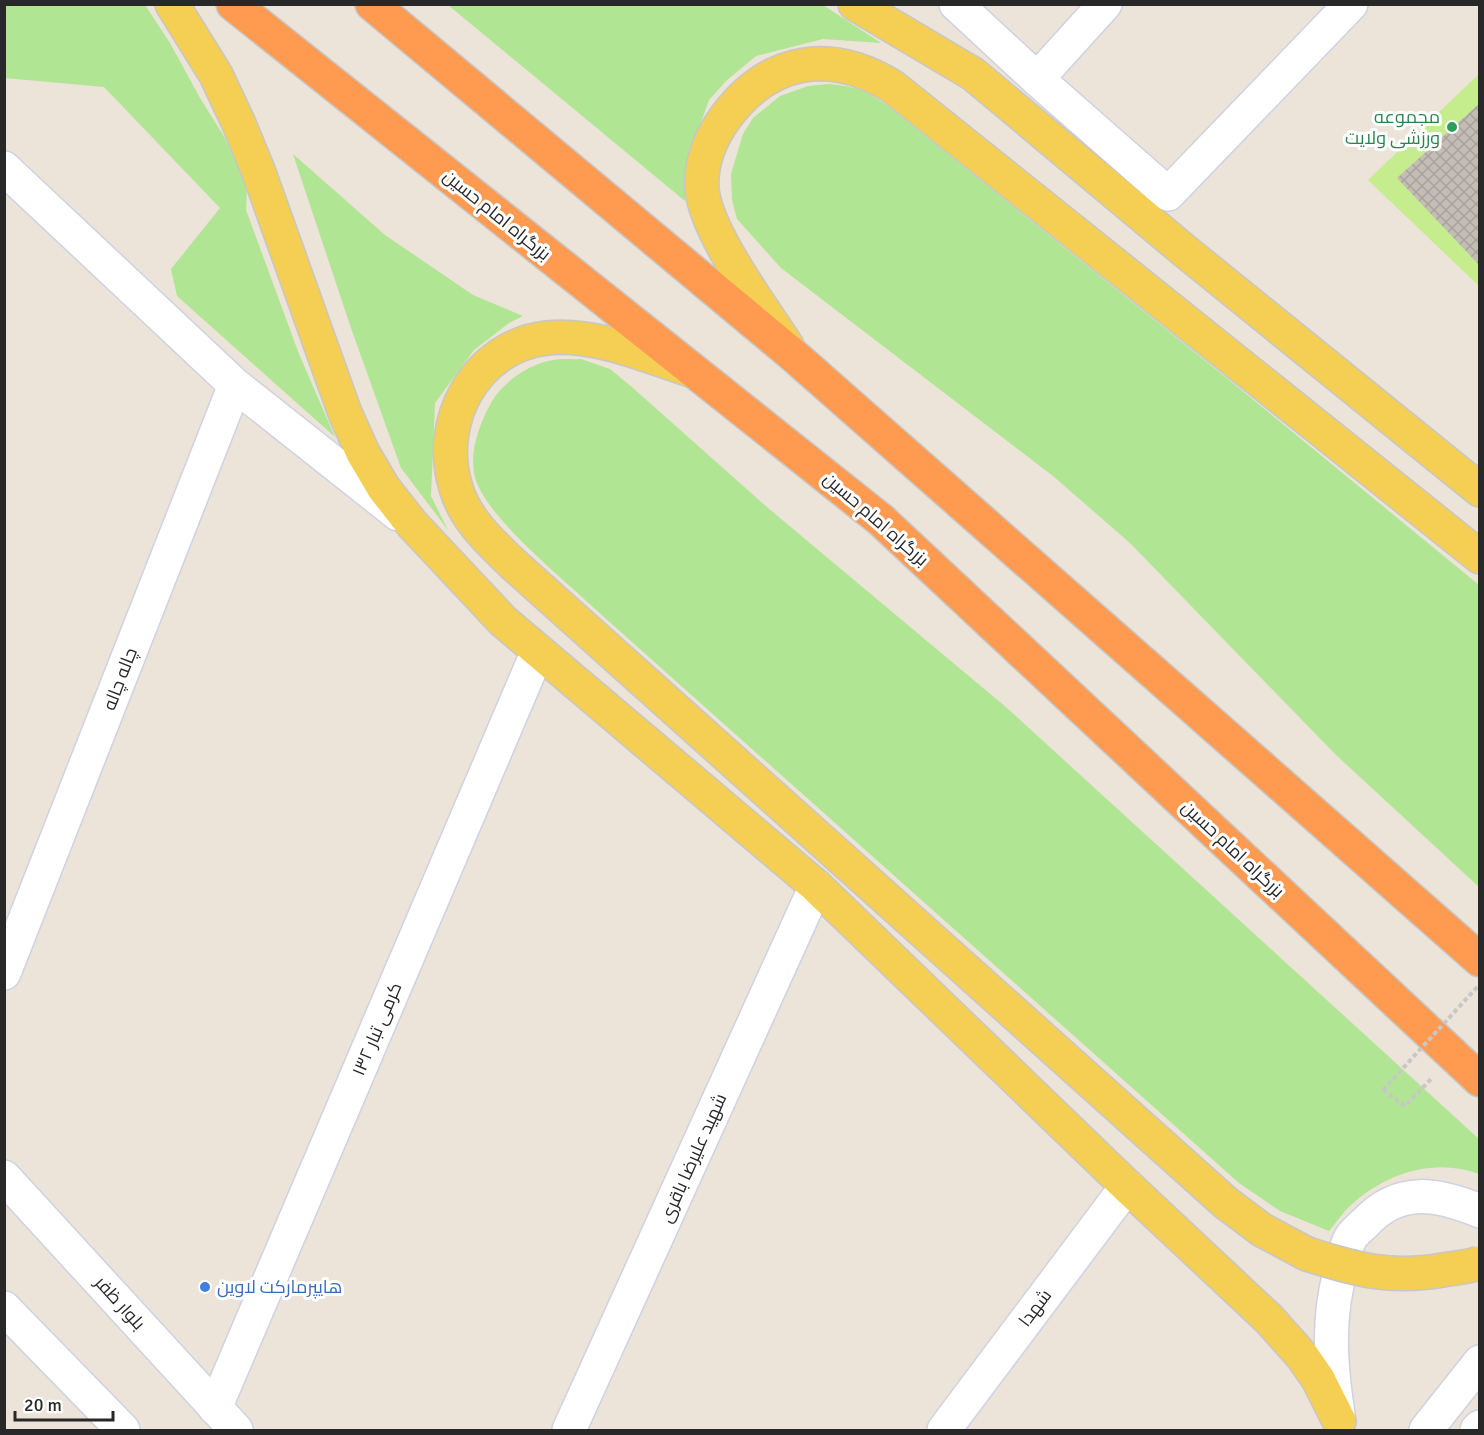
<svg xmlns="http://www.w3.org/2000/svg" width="1484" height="1435" font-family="Signika,Cairo,sans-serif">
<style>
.grass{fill:#b0e593}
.pitch{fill:#c5ed8e}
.building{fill:url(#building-cross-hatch)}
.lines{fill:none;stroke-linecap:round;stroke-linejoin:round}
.street-casing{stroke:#ced2e2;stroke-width:36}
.secondary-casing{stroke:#ced2e2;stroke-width:36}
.primary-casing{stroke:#c7c7c7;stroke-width:36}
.highway-casing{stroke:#c7c7c7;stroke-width:36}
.path{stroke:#c7c7c7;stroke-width:4;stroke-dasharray:4.5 3;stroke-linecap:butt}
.street{stroke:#fff;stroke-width:33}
.secondary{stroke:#fff;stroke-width:33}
.primary{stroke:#f5ce54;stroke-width:33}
.highway{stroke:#ff9a51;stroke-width:33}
.primary-bridge-casing{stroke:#c7c7c7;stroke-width:36;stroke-linecap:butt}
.path-bridge{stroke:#c7c7c7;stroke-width:4;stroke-dasharray:4.5 3;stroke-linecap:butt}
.primary-bridge{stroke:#f5ce54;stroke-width:33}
.leisure-dot{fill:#2e9e5b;stroke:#fff;stroke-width:2}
.shop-dot{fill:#3f7fe0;stroke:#fff;stroke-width:2}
.labels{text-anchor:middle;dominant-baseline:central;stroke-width:6;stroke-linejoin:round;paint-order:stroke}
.leisure-label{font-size:18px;fill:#27864d;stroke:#fff;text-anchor:end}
.street-label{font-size:18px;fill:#282828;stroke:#fff}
.shop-label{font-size:18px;fill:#366cbe;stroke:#fff;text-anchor:start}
</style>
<defs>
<pattern id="building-cross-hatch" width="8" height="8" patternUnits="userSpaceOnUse" patternTransform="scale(1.5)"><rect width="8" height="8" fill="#c3bdb6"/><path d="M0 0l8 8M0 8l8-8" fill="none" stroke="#a8a29c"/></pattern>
</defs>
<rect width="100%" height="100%" fill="#ece3d9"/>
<path class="grass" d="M4 5H145L170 43 200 98 225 138 247 186 246 210 299 354 335 437 177 296 171 269 220 208 104 87 5 78Z
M448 5H823L881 43 823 39 756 56 726 81 709 100 687 161 685 201Z
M829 84C857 87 863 89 887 105L1228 379 1479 585V887L1335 754 1130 543 1053 476 781 268 737 219 732 200 731 174 743 134 753 118 780 96 808 86Z
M293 154 385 235 473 295 523 316 509 323 474 350 435 403 431 496 448 530 401 468 351 328Z
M581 359 610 369 633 388 768 508 1007 708 1479 1139V1174C1434 1157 1384 1174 1350 1206 1342 1213 1336 1223 1329 1231L1280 1211 1239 1183 595 609C564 579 481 514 474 473 470 449 480 423 491 403 503 382 530 363 554 360 562 358 572 360 581 359Z"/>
<path class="pitch" d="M1479 74V286L1368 180Z"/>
<path class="building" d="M1480 103V266L1397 178Z"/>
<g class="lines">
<defs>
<path id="street" d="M956 4 1037 79 1168 194 1351 4
M1037 79 1105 4
M4 168 235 385 398 514
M4 973 235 385
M215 1408 538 651
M569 1430 816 886
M944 1430 1127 1186"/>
<path id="secondary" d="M4 1177 236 1430
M4 1308 123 1430
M1338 1414C1330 1362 1327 1316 1342 1265 1344 1257 1346 1246 1350 1239 1353 1233 1361 1227 1366 1222 1400 1186 1438 1194 1480 1211
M1426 1430 1480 1362
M1477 1430 1480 1427"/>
<path id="primary" d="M172 4 216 75 239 124 258 170 345 413 363 453 383 487 412 524 503 621 816 886 1127 1186 1269 1319 1302 1356 1318 1379 1339 1421
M855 4 973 74 1186 252 1480 490
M787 346C762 307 707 234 702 190 700 163 710 139 725 118 769 58 831 48 893 87L1480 557
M693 371C647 356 596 333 547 338 475 346 435 422 456 488 465 519 490 542 513 564L1226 1203 1262 1230 1307 1254"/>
<path id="highway" d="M233 4 881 520 1480 1080
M372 4 793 355 1480 960"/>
</defs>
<use href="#street" class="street-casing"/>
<use href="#secondary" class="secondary-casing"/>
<use href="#primary" class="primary-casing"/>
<use href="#highway" class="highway-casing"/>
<path class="path" d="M1383 1090 1405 1106 1431 1079"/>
<use href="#street" class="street"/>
<use href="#secondary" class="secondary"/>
<use href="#primary" class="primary"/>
<use href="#highway" class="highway"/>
<defs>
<path id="primary-bridge" d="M1307 1254C1357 1270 1390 1279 1443 1270 1455 1268 1468 1267 1480 1263"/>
</defs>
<use href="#primary-bridge" class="primary-bridge-casing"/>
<path class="path-bridge" d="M1383 1090 1480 984"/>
<use href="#primary-bridge" class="primary-bridge"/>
</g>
<circle class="leisure-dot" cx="1452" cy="127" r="6"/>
<circle class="shop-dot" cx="205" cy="1287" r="6"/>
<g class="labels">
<g class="leisure-label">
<text x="1440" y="117">مجموعه<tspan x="1440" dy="21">ورزشی ولایت</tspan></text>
</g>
<g class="street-label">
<text transform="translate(497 215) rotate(39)">بزرگراه امام حسین</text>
<text transform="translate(876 519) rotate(41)">بزرگراه امام حسین</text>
<text transform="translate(120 679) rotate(-69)">چاله چاله</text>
<text transform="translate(1233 849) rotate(43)">بزرگراه امام حسین</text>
<text transform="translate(377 1029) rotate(-67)">کرمی تبار ۱۳۲</text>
<text transform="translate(693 1158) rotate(-66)">شهید علیرضا باقری</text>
<text transform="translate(120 1303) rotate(48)">بلوار ظفر</text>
<text transform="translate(1035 1308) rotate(-53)">شهدا</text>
</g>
<g class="shop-label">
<text x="217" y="1287">هایپرمارکت لاوین</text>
</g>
</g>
<rect width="1484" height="1435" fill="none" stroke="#282828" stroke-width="12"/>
<path d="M15 1411v9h98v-9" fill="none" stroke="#282828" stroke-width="3"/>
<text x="24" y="1411" font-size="18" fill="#282828" stroke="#ffffff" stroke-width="4.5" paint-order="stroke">20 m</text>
</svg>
